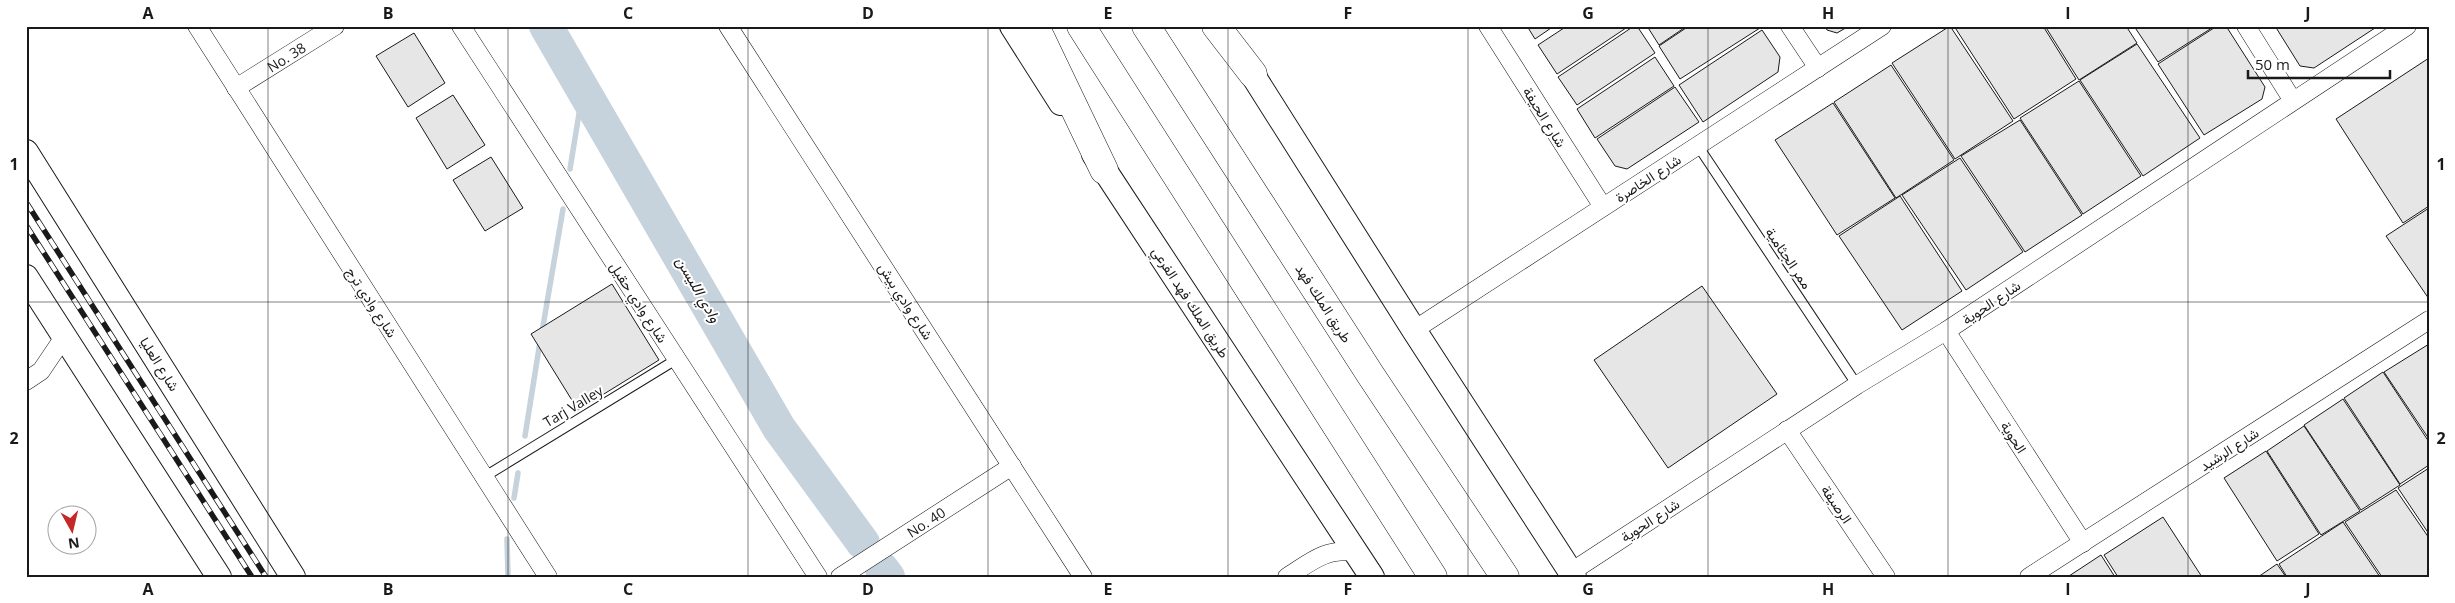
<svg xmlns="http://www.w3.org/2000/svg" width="2455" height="603" font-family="'Open Sans',Vazirmatn,sans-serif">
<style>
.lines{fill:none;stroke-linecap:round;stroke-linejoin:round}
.stream{stroke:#c6d2dc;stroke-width:5.5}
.river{stroke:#c6d2dc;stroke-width:34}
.building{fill:#e6e6e6;stroke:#1a1a1a}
.lane-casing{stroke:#1a1a1a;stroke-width:11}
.street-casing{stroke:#1a1a1a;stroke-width:19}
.secondary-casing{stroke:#1a1a1a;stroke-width:26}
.highway-casing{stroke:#1a1a1a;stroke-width:29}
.lane{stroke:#fff;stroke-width:9}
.street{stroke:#fff;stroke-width:18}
.secondary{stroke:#fff;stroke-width:24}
.highway{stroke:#fff;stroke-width:28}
.rail-casing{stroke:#1a1a1a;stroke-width:5.5}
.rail{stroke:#fff;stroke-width:4;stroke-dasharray:11;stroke-linecap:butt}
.grid{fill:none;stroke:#1a1a1a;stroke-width:1;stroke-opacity:0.55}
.labels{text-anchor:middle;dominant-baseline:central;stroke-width:4;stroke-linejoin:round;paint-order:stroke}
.street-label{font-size:14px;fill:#1a1a1a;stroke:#fff}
.water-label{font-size:15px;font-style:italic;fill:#1a1a1a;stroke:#fff}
.neatline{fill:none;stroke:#1a1a1a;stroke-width:2}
.grid-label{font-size:16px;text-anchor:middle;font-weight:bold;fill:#1a1a1a}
</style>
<rect width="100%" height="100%" fill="#fff"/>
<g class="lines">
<path class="stream" d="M570 169 583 89
M542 332 563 209
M525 436 540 342
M514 498 518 473
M507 539 508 577"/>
<path class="river" d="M546 26 779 428 863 543
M882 569 888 577"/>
</g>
<path class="building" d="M1527 26H1554L1535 39Z
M1567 26H1629L1557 74 1538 45Z
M1634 26H1637L1655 53 1577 105 1558 77Z
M1647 26H1687L1659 45Z
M1689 26H1759L1760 28 1680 79 1659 46Z
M1825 26H1849L1837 33 1827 30Z
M1950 26 2013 121 1955 159 1892 63Z
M1954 26H2043L2076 79 2014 119Z
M2045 26H2126L2137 43 2079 80Z
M2134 26H2215L2158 62Z
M2217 26H2226L2265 87 2262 99 2204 135 2158 64Z
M2275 26H2378L2314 68 2300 66Z
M1762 30 1780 57 1778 72 1703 122 1679 85Z
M414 33 445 83 408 107 376 56Z
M2137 44 2200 138 2143 176 2080 80Z
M1655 57 1674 86 1595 138 1577 109Z
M2429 58V206L2403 223 2336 119Z
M1891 65 1954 160 1896 198 1834 102Z
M2079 81 2141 176 2083 214 2020 118Z
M1675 87 1699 122 1627 169 1615 166 1597 139Z
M453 95 485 145 447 169 416 118Z
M1833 103 1895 198 1837 235 1775 140Z
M2020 120 2082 215 2025 252 1961 156Z
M491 157 523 208 485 231 453 180Z
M1960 158 2023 252 1966 290 1902 195Z
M1900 196 1962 291 1902 330 1839 236Z
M2429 208V299L2386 236Z
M612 284 659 360 578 410 531 334Z
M1702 286 1777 394 1668 468 1594 360Z
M2429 344V439L2384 372Z
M2383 372 2429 442V465L2400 484 2344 398Z
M2343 399 2400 485 2361 510 2304 425Z
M2304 426 2360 511 2321 535 2267 451Z
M2266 451 2319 534 2277 561 2224 478Z
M2429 468V534L2398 488Z
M2396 490 2429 538V577H2382L2345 522Z
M2163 517 2202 577H2118L2104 555Z
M2343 522 2380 577H2287L2279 564Z
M2101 555 2115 577H2069V576Z
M2277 564 2286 577H2258Z"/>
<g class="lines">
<defs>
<path id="lane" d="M1698 146 1857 385
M484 477 677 359"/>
<g id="street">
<path d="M197 26 548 577"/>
<path d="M461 26 818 577"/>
<path d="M728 26 1083 577"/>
<path d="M1488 26 1603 207"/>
<path d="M1790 26 1818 68"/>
<path d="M2246 26 2293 101"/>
<path id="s1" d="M236 88 335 26"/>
<path d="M1414 330 1882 26"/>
<path d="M1946 331 2083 543"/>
<path d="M26 381 41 371 64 337"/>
<path d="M1787 430 1886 577"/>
<path d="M1571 572 1857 385 1946 331 2407 26"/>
<path id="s2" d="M840 577 1012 466"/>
<path d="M1287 577C1312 561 1326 548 1356 552"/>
<path d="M2029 577 2429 320"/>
</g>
<path id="secondary" d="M1012 26 1061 103
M1242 58 1414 330 1574 577
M26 152 293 577
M1094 154 1372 577
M26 277 219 577"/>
<path id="highway" d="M1035 26 1104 170
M1081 26 1433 577
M1146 26 1370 374 1505 577
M1216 26 1253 74"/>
</defs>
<use href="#lane" class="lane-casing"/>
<use href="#street" class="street-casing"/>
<use href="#secondary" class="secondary-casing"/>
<use href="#highway" class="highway-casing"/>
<use href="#lane" class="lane"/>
<use href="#street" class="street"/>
<use href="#secondary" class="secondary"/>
<use href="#highway" class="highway"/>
<defs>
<path id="rail" d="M26 202 266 577
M26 225 252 577"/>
</defs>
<use href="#rail" class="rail-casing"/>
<use href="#rail" class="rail"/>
</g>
<path class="grid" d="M268 26V577M508 26V577M748 26V577M988 26V577M1228 26V577M1468 26V577M1708 26V577M1948 26V577M2188 26V577M26 302H2429"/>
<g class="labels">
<g class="street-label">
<text stroke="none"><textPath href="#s1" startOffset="59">No. 38</textPath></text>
<text transform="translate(1545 117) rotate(58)">شارع الحيفة</text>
<text transform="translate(1648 178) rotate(-33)">شارع الخاصرة</text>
<text transform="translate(1789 258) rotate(56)">ممر الجثامية</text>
<text transform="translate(906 301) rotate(57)">شارع وادي بيش</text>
<text transform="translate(372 302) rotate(57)">شارع وادي ترج</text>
<text transform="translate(639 302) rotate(57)">شارع وادي حقيل</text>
<text transform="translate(1191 302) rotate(57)">طريق الملك فهد الفرعي</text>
<text transform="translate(1991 302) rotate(-34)">شارع الحوية</text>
<text transform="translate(1324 303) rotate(57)">طريق الملك فهد</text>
<text transform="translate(160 364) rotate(58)">شارع العليا</text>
<text transform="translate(573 406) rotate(-31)">Tarj Valley</text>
<text transform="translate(2014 437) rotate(57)">الحوية</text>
<text transform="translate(2229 449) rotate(-33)">شارع الرشيد</text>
<text transform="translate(1837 504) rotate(56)">الرصيفة</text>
<text transform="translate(1650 520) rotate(-33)">شارع الحوية</text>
<text stroke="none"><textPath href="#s2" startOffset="102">No. 40</textPath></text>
</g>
<g class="water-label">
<text transform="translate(699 289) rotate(60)">وادي الليسن</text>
</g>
</g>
<rect width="2455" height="603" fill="none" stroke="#ffffff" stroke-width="55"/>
<g transform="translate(72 530) rotate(172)"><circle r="24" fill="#ffffff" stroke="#a3a3a3"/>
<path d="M0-4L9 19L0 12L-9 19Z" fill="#c62828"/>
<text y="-8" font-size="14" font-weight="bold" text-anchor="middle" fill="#1a1a1a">N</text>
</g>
<path d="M2248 70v8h142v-8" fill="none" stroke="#1a1a1a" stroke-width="2.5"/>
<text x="2255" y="70" font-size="15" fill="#1a1a1a" stroke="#ffffff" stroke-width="4" paint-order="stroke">50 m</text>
<rect x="28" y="28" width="2400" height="548" class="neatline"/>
<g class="grid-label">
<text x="148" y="19">A</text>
<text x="388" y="19">B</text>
<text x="628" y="19">C</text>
<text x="868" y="19">D</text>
<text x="1108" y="19">E</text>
<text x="1348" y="19">F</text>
<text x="1588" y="19">G</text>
<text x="1828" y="19">H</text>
<text x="2068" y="19">I</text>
<text x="2308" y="19">J</text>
<text x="14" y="170">1</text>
<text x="2441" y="170">1</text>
<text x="14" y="444">2</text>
<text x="2441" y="444">2</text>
<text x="148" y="595">A</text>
<text x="388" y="595">B</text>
<text x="628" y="595">C</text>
<text x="868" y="595">D</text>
<text x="1108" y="595">E</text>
<text x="1348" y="595">F</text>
<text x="1588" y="595">G</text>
<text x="1828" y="595">H</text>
<text x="2068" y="595">I</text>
<text x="2308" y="595">J</text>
</g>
</svg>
